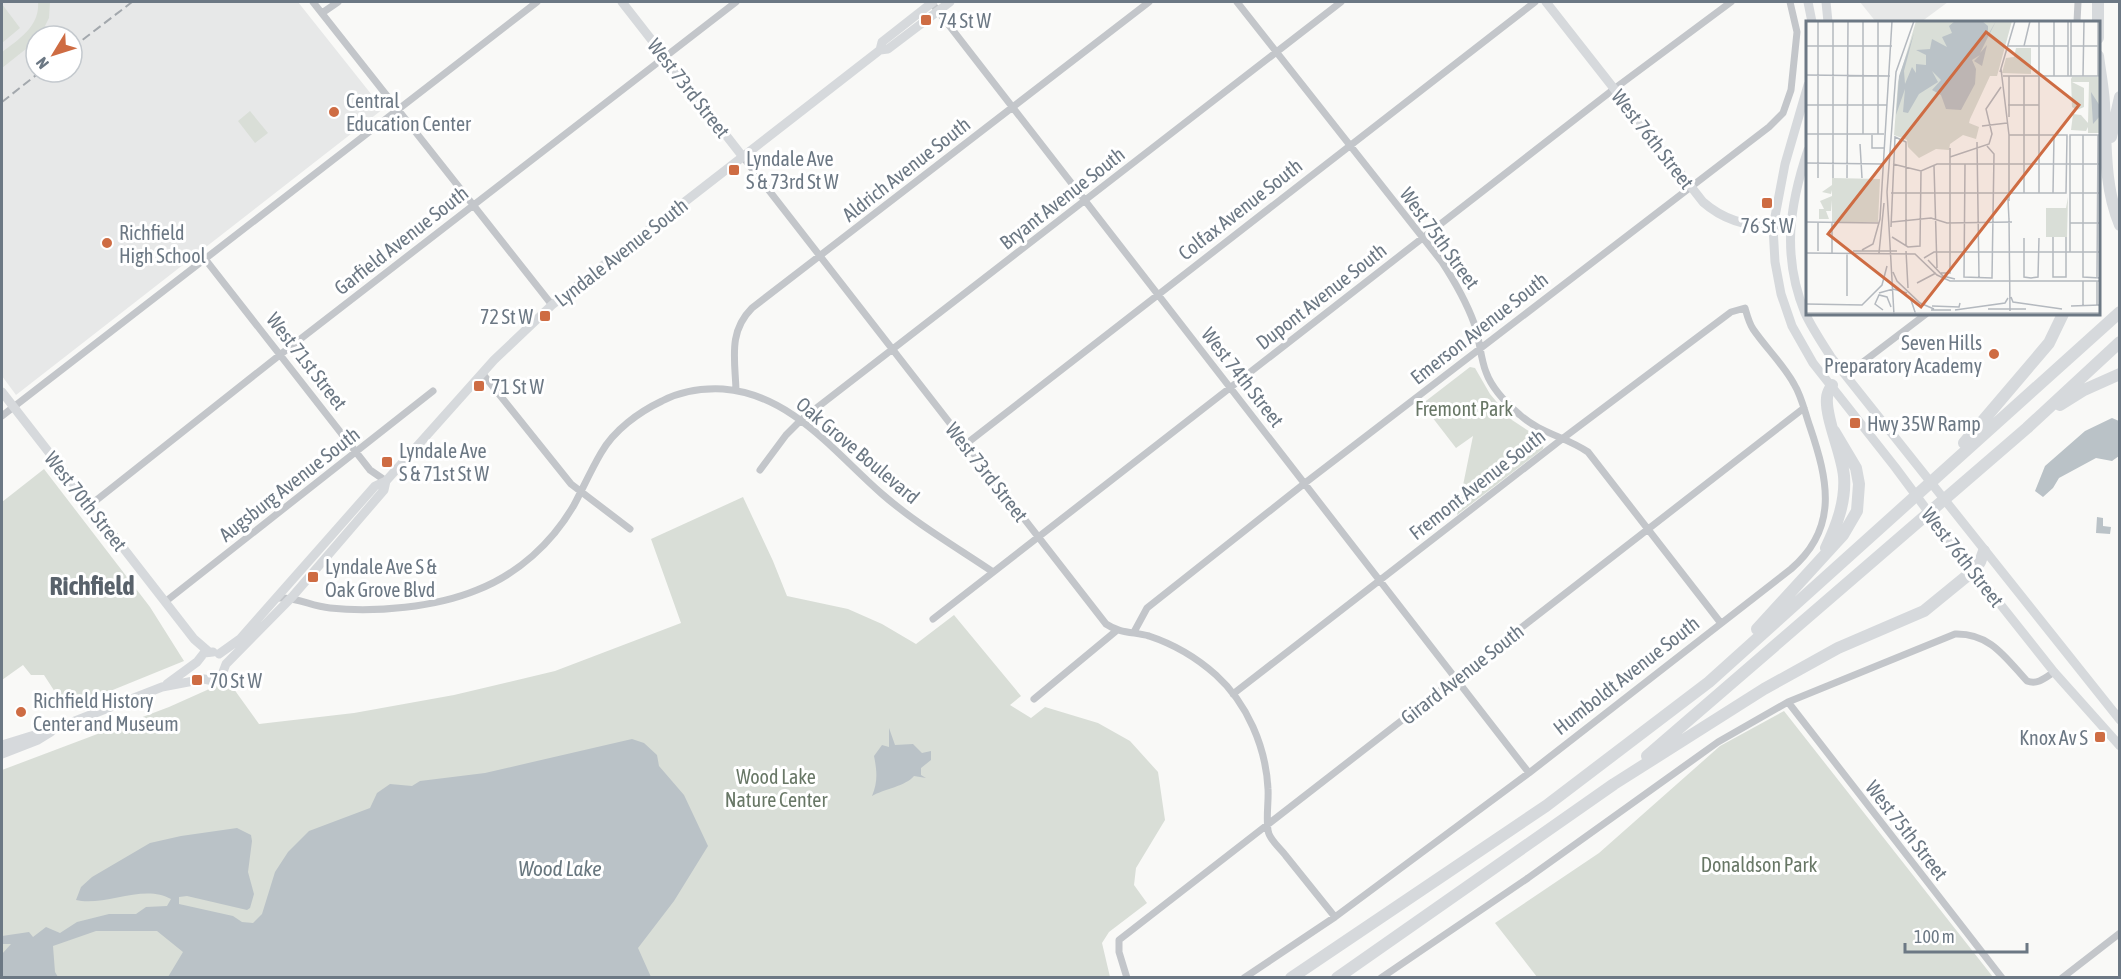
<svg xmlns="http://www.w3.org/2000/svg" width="2121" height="979" font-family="'Asap Condensed',sans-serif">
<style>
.built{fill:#e7e8e8;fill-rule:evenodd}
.green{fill:#d9ded7}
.water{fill:#bac2c7}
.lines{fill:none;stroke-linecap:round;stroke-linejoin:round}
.street{stroke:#c3c6ca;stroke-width:7}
.secondary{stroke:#d6d9dc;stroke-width:9}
.highway{stroke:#d6d9dc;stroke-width:12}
.rail{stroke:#a3a8ad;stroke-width:2;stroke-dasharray:9 4.5;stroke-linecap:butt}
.poi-dot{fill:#ce6c43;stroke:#fff;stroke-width:2}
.labels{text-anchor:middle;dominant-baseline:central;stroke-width:6;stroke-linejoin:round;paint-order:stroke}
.poi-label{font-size:20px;fill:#6c7884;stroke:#fff;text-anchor:start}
.street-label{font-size:20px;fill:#6c7884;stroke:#fff}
.park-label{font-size:20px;fill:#687766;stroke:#fff}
.water-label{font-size:21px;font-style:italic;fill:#68777f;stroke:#fff}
.district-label{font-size:26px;font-weight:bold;fill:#59626b;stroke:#fff}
.inset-road{fill:none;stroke:#b4b9bf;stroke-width:1.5}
.view{fill:#ce6c43;fill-opacity:0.15;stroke:#ce6c43;stroke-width:3}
.inset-edge{fill:none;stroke:#6c7884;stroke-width:3}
</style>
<rect width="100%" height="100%" fill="#f9f9f7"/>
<path class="built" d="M2 2H298L383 109 16 395 2 376ZM36 36H72V72H36Z
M1860 2H1948L1921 22H1876Z"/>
<path class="green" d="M38 2H50L49 18 45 26 49 31 43 36H36V41L2 68V52C19 39 40 26 38 2Z
M2 4 20 28 2 43Z
M250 111 268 133 255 143 238 121Z
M1470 367 1475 368 1490 394 1512 420 1544 441 1543 449 1457 515 1473 436 1456 448 1422 404Z
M44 469 150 607 184 661 66 709 44 675H31L23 665 2 680V502Z
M743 497 773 561 787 596 848 609 882 624 916 644 954 615 1021 696 1010 705 1031 718 1045 707 1098 723 1130 741 1158 772 1165 820 1136 868 1134 885 1147 903 1109 932 1102 943 1110 977 2 978V770L169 707 207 690 226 678 259 724 354 713 454 695 555 671 681 623 651 539Z
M1784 711 1993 977H1537L1495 923 1599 853 1720 746Z"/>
<path class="water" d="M2112 418 2119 421V456L2112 461 2096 458 2059 478 2053 488 2043 497 2035 491 2045 466 2085 431Z
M2097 517 2103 518V526L2111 527 2110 534 2096 533Z
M889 728 895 745 913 744 922 753 931 751V760L921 768V775L926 778 914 776C906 786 884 789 872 796 878 782 877 771 874 756L882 745 889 747Z
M632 739 644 743 657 755 659 766 684 795 708 846 674 901 638 948 651 977H168L183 952 157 931H96L53 946 55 972 58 977H2V954L11 944H2V936L29 932 33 937 46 927 60 933 77 922 109 914H136L146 907 167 906 171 899C144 883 104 907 76 900L81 887 92 877 150 843 181 836 237 828 251 835 252 841 248 872 254 894 250 908 247 910 187 896 179 897V904L233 916 242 922 253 923 262 914 275 872 288 852 309 831 370 808 377 793 390 784 412 786 420 781 485 773Z"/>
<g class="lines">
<path class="street" d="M313 2 552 305
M931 2 1529 773
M1237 2 1442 262C1455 282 1466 301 1474 323 1480 339 1480 357 1486 372 1492 389 1507 404 1520 415 1540 433 1566 437 1588 452L1720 622
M322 13 338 2
M2077 22 2078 2
M743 157 1106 624C1119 633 1134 632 1149 636 1173 644 1197 658 1216 675 1247 703 1266 747 1268 789 1269 801 1265 824 1269 834 1272 842 1282 850 1286 856 1302 876 1319 897 1335 917
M205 259 370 470 386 481
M482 373 571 484 630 529
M1846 375 1926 314
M736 390C735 359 728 332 752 308L1149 2
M2 416 537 2
M966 444 1535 2
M760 470 786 435 801 420 1341 2
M89 506 281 354 736 2
M278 598C298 597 310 606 330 608 375 613 436 607 477 590 518 574 552 543 574 505 583 488 591 470 601 453 614 430 639 412 662 401 681 391 702 388 723 389 791 394 834 452 882 494 915 523 956 547 993 572
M165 602 433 391
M933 619 1614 89 1731 2
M1134 632 1147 608 1305 483 1769 127 1783 113 1791 90 1797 32 1790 2
M1233 694 1562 439 1731 312 1745 308C1747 315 1749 323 1753 329 1766 348 1783 364 1794 384 1802 397 1805 413 1810 427 1828 480 1839 528 1791 569L1529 773 1335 917 1244 978
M1034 699 1116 631
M1788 702 2002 978
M1127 978 1119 952V940L1804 408
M1381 978 1528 878 1718 742 1788 702 1955 634C1990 633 2005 657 2027 681 2038 685 2045 678 2054 672
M2062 978 2120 933"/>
<path class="secondary" d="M622 2 743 157
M1546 2 1703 202C1728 224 1758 229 1790 225
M1808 2 1812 22
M1826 2 1828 22
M880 50 882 42 933 2
M1808 85 1785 164 1773 227 1775 262 1781 294 1792 326 1813 363 1895 467 1950 541 2054 672 2120 746
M1808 150C1789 206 1782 257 1805 313 1812 328 1822 343 1831 357L2120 720
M2 392 194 639 209 652
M219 654 240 639 375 486 386 481 494 360 552 305 880 50 888 49 950 2
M167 684 197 662 204 653 213 652
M2 745 57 728 162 687 204 679 213 681 221 677 226 664 292 597 384 490 386 481
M2 754 38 740 51 732"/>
<path class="highway" d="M2098 2V38
M2098 56C2100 72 2103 87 2104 103 2106 144 2104 187 2120 225
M2111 137 2120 97
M2060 405 2084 390 2120 374
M1964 443 2049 343 2063 314
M1826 548C1837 525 1846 501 1844 476 1842 453 1825 418 1827 398 1827 393 1830 389 1832 385
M1757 629 1843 535 1857 511 1859 484 1856 468 1834 431
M1647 756 2027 428 2120 342
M1291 978 1546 806 1709 682 2120 312
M1337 978 1614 784 1764 689 1838 648 1924 611 1973 571 1980 562 1984 551"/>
<path class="rail" d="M72 48 132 2
M2 102 40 72"/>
</g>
<g class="poi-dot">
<rect x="920" y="14" width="12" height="12" rx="3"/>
<circle cx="334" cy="112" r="6"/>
<rect x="728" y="164" width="12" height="12" rx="3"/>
<rect x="1761" y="197" width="12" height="12" rx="3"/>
<circle cx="107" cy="243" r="6"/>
<rect x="539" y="310" width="12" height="12" rx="3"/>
<circle cx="1994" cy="354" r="6"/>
<rect x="473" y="380" width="12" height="12" rx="3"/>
<rect x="1849" y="417" width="12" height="12" rx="3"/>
<rect x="381" y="456" width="12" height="12" rx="3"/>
<rect x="307" y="571" width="12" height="12" rx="3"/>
<rect x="191" y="674" width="12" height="12" rx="3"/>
<circle cx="21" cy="712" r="6"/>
<rect x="2094" y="731" width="12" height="12" rx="3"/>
</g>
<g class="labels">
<g class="poi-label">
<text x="938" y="20">74 St W</text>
<text x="346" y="100">Central<tspan x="346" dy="23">Education Center</tspan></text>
<text x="746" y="158">Lyndale Ave<tspan x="746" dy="23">S &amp; 73rd St W</tspan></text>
<text x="1767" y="225" text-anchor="middle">76 St W</text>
<text x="119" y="232">Richfield<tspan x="119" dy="23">High School</tspan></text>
<text x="533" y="316" text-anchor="end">72 St W</text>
<text x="1982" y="342" text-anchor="end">Seven Hills<tspan x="1982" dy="23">Preparatory Academy</tspan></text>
<text x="491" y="386">71 St W</text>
<text x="1867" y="423">Hwy 35W Ramp</text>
<text x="399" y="450">Lyndale Ave<tspan x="399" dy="23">S &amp; 71st St W</tspan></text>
<text x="325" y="566">Lyndale Ave S &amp;<tspan x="325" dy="23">Oak Grove Blvd</tspan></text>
<text x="209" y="680">70 St W</text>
<text x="33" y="700">Richfield History<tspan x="33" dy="23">Center and Museum</tspan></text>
<text x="2088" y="737" text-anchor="end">Knox Av S</text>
</g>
<g class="street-label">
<text transform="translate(689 88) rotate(52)">West 73rd Street</text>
<text transform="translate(1653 139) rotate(52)">West 76th Street</text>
<text transform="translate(906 169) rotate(-38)">Aldrich Avenue South</text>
<text transform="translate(1062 198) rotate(-38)">Bryant Avenue South</text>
<text transform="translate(1240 209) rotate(-38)">Colfax Avenue South</text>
<text transform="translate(1440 238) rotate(54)">West 75th Street</text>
<text transform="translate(401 240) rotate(-38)">Garfield Avenue South</text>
<text transform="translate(621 252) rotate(-38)">Lyndale Avenue South</text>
<text transform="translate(1321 296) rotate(-38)">Dupont Avenue South</text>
<text transform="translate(1479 328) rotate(-38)">Emerson Avenue South</text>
<text transform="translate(307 361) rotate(52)">West 71st Street</text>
<text transform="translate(1243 377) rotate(52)">West 74th Street</text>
<text transform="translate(858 450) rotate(40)">Oak Grove Boulevard</text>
<text transform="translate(987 472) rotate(52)">West 73rd Street</text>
<text transform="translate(289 484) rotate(-38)">Augsburg Avenue South</text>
<text transform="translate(1477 484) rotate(-38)">Fremont Avenue South</text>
<text transform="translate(86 501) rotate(52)">West 70th Street</text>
<text transform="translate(1963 557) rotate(52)">West 76th Street</text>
<text transform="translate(1462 674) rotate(-38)">Girard Avenue South</text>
<text transform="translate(1626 675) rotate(-38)">Humboldt Avenue South</text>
<text transform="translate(1907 830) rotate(52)">West 75th Street</text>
</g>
<g class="park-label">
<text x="1464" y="408">Fremont Park</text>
<text x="776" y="776">Wood Lake<tspan x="776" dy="23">Nature Center</tspan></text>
<text x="1759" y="864">Donaldson Park</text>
</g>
<g class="water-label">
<text x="560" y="868">Wood Lake</text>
</g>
<g class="district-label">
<text x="92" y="586">Richfield</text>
</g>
</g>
<g transform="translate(1806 21)">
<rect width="294" height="294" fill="#f9f9f7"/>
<path d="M110 0H206L191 55H184L164 98 163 102 173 106 170 118 157 114 144 123 143 129 130 128 113 137 102 126 101 119 88 114 92 61ZM210 27H225V53L196 52 200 37 208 36ZM266 56H294V112H282V106L280 110 265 109 267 93 275 94 282 102 283 61H266L278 67V86L271 89 266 86 265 58ZM26 157 74 158 72 201H26V179L25 190H20L23 198H13V188H18L14 180 26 175V169L25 173 16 171 26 164ZM262 176 261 216H240V187H260Z" fill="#d9ded7"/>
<path d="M176 0 182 5V14L190 0 174 32 181 24 176 45 168 40 174 34 166 39 170 48 169 63 155 89 140 88 135 74 126 69 135 59 126 50 132 61 113 73 102 92 97 91 99 68 90 94 93 55 108 12 98 50 99 63 106 46 110 52V43L120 44V34L110 29 124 28 126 18 141 26 136 16 146 12 143 5 149 0ZM285 71 294 85V95L287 103Z" fill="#bac2c7"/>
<path class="inset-road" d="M0 25H86M202 25H262M218 25 224 0M265 25H292M195 48 203 114V180M194 51 209 0M0 54 84 55M197 55H294M203 55V96M248 55V0M262 55V0M265 55V0M277 55 278 0M292 55V0M0 84H81M202 84H233M176 105 201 102M0 113H78M57 113V0M72 113V0M66 114V127H78M277 114V256L294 257M171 121 173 256M54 123 56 157M144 136 183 123 186 113 180 88 195 66M0 142 77 143M87 143 115 150 131 143H294M159 143 158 256 186 257 188 133 181 125M128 145 131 247M12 157V0M27 157V0M41 157 42 0M85 172H260L261 114H203M218 172V55M233 172V0M247 172 248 114M264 172H294M202 178 203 199M203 197 204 290M0 201 73 202M12 201V230M86 201 125 197 141 202 206 201M26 202V232M264 202H294M85 206 89 116 100 121V225M86 216 102 226 114 225 115 150M247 216V256H260V216M218 217V256L225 257 232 256 233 217M56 229 67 223 74 198 86 0M47 230H91M100 230 102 267M264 231V114H294M0 232 109 233 131 254 144 260H294M73 232 78 182M118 237 128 231H294M122 239 137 255 149 258M87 251 91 260 114 282 128 288M135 252H144V127M291 256 292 114M111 262 130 252M73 272 87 268 101 272M41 275V232M104 276 110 294M205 276 207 281 256 288M0 283 56 284 76 264 81 245M277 284V260M291 284V260M126 285 153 286 154 282M265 285 294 284M182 288H220M77 289 69 283 73 274 81 276 85 286M125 289H145M149 289 199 282 202 277M0 292H294M88 294 81 171 90 51 108 0"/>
<path class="view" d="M180 11 273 84 115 286 22 213Z"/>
<rect width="294" height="294" class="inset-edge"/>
</g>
<rect width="2121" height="979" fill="none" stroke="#6c7884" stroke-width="6"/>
<g transform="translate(54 54) rotate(232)"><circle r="28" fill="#ffffff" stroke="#c4c9ce" stroke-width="1.5"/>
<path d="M0-4.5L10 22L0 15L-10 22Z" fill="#ce6c43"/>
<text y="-9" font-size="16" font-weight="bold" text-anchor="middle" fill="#6c7884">N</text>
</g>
<path d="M1905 943v9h122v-9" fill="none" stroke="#6c7884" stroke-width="3"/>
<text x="1914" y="943" font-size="18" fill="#6c7884" stroke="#ffffff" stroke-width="4.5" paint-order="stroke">100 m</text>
</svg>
